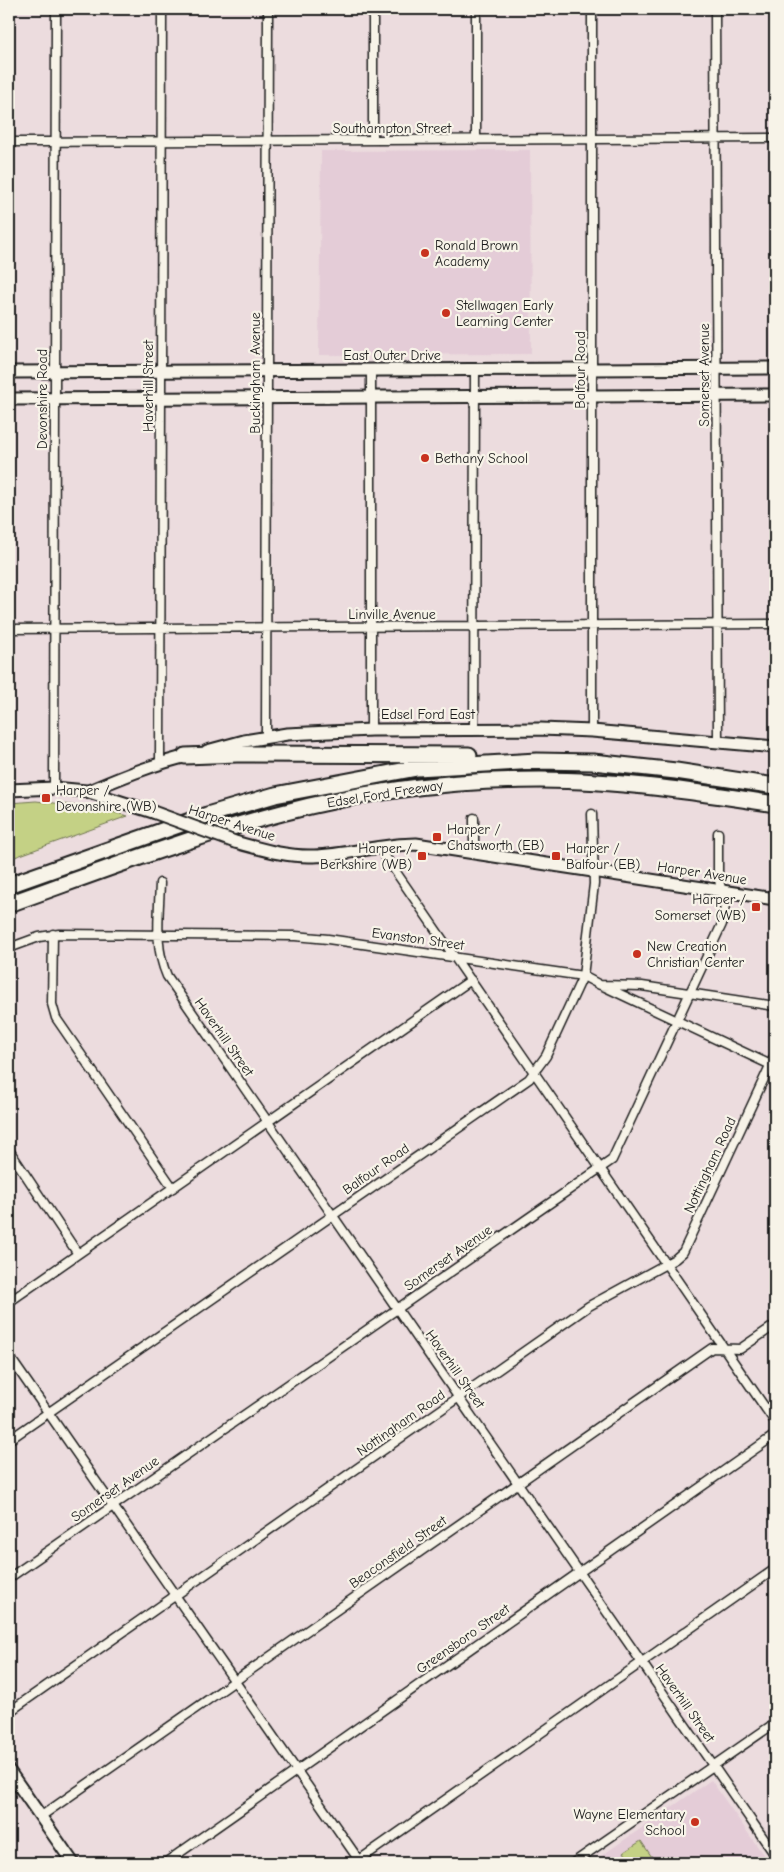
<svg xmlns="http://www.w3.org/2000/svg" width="784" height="1872" font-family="'Comic Neue',sans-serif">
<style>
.built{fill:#e4ccd7}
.green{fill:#c4d185;stroke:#707650}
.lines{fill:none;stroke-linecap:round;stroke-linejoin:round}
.street-casing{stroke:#1c1c1c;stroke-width:11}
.secondary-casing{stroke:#1c1c1c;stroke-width:15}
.highway-casing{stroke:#1c1c1c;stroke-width:19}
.street{stroke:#f7f3e8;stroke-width:8}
.secondary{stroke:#f7f3e8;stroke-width:11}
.highway{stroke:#f7f3e8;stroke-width:15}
.secondary-bridge-casing{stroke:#1c1c1c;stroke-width:15;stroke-linecap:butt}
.secondary-bridge{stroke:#f7f3e8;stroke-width:11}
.poi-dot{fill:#c8321e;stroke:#f7f3e8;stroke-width:2}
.labels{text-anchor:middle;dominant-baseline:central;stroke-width:4.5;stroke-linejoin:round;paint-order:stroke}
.street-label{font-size:14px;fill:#1c1c1c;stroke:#f7f3e8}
.poi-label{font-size:14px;fill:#1c1c1c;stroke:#f7f3e8;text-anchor:start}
</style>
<rect width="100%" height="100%" fill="#ecdcde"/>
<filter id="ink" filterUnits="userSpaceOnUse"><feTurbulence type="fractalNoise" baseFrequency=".02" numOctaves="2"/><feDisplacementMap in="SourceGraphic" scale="10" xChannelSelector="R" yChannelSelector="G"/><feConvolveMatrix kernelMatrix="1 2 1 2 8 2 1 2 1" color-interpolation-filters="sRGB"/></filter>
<g filter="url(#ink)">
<path class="built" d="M530 150 531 354 319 355 321 151Z
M711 1780 769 1863H591Z"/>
<path class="green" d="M36 801 96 808 128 816 12 858 9 848V803Z
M641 1841 656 1863H631L624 1852Z"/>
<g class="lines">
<defs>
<path id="street" d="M592 9V731
M715 9 718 742
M373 140V9
M476 140V9
M9 142 775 138
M371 370V730
M9 629 775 624
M474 729 475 369
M266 737 268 9
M160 763 162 9
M54 788 56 9
M474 818V853
M378 846 775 1422
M160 883C159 914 154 947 167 976L775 1855
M53 934 52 1004 56 1018 173 1188
M9 948 39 937 59 934 295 936 328 939 583 976 600 985 642 986 775 1006
M603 986 773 1066
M9 1150 78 1254
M9 1302 471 980
M9 1356 361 1863
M9 1440 529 1079 546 1056 583 976 594 884 592 814
M9 1578 612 1160 722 924 725 905 718 876V833
M9 1712 589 1306 675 1259 683 1252 701 1214 775 1055
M40 1817 712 1348 740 1349 775 1325
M165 1863 775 1435
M355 1863 775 1569
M573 1863 775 1723"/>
<path id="secondary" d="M9 372 775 368
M9 399 775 395
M207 751 244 741 287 734 371 730 541 729 592 731 775 747
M9 790 54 788 86 791 153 812
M89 791C122 777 156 763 192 755
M235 842C261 849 286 857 314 856 348 855 381 844 416 844L775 899
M9 1771 73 1863"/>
<path id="highway" d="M185 756 237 754 469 755
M9 885 207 815 275 795 417 768 537 761 593 762 676 771 775 786
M9 904C99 872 189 837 282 813 365 791 454 780 540 780 619 780 697 792 775 804"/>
</defs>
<use href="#street" class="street-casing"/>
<use href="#secondary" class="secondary-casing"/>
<use href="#highway" class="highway-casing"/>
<use href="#street" class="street"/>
<use href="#secondary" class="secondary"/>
<use href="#highway" class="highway"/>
<defs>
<path id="secondary-bridge" d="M153 812 235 842"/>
</defs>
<use href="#secondary-bridge" class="secondary-bridge-casing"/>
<use href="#secondary-bridge" class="secondary-bridge"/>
</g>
</g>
<g class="poi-dot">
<circle cx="425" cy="253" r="5"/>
<circle cx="446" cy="313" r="5"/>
<circle cx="425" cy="458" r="5"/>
<rect x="41" y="793" width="10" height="10" rx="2.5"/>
<rect x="432" y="832" width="10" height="10" rx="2.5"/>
<rect x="417" y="851" width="10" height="10" rx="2.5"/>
<rect x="551" y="851" width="10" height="10" rx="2.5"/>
<rect x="751" y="902" width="10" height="10" rx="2.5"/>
<circle cx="637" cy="954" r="5"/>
<circle cx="695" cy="1822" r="5"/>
</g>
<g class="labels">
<g class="street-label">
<text x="392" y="128">Southampton Street</text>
<text x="392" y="355">East Outer Drive</text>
<text transform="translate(580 370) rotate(-90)">Balfour Road</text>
<text transform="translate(255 373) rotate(-90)">Buckingham Avenue</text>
<text transform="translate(704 375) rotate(-90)">Somerset Avenue</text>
<text transform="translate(148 386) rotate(-90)">Haverhill Street</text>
<text transform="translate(42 399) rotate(-90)">Devonshire Road</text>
<text x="392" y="614">Linville Avenue</text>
<text x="428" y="714">Edsel Ford East</text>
<text transform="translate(385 794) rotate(-9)">Edsel Ford Freeway</text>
<text transform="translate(232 823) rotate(18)">Harper Avenue</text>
<text transform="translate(702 873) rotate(9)">Harper Avenue</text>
<text transform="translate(418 939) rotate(8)">Evanston Street</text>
<text transform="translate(224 1037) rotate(55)">Haverhill Street</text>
<text transform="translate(710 1165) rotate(-65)">Nottingham Road</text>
<text transform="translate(376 1169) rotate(-35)">Balfour Road</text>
<text transform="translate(448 1258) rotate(-35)">Somerset Avenue</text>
<text transform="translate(455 1369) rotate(55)">Haverhill Street</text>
<text transform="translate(401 1423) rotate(-35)">Nottingham Road</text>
<text transform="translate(115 1489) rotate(-35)">Somerset Avenue</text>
<text transform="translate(398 1552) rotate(-35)">Beaconsfield Street</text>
<text transform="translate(463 1639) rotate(-35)">Greensboro Street</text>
<text transform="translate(685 1703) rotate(55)">Haverhill Street</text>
</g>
<g class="poi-label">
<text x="435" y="245">Ronald Brown<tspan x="435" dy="16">Academy</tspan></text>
<text x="456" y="305">Stellwagen Early<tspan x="456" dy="16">Learning Center</tspan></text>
<text x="435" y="458">Bethany School</text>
<text x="56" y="790">Harper /<tspan x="56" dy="16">Devonshire (WB)</tspan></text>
<text x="447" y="829">Harper /<tspan x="447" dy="16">Chatsworth (EB)</tspan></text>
<text x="412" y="848" text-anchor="end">Harper /<tspan x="412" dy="16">Berkshire (WB)</tspan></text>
<text x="566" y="848">Harper /<tspan x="566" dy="16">Balfour (EB)</tspan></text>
<text x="746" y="899" text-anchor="end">Harper /<tspan x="746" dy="16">Somerset (WB)</tspan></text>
<text x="647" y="946">New Creation<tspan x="647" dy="16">Christian Center</tspan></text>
<text x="685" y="1814" text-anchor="end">Wayne Elementary<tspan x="685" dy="16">School</tspan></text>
</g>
</g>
<rect width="784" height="1872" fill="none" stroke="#f7f3e8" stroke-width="30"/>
<rect x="15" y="15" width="754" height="1842" fill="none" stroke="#1c1c1c" stroke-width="2" filter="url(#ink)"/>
</svg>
